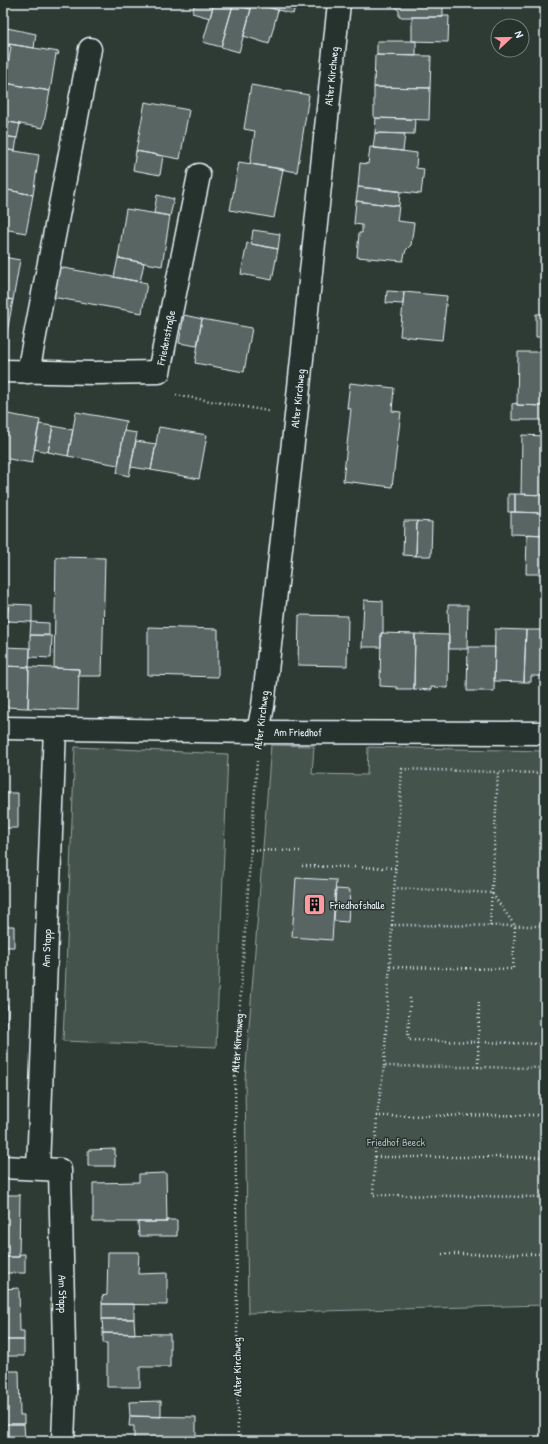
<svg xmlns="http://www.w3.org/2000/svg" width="548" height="1444" font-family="'Patrick Hand',sans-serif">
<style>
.green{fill:#45524e;stroke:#96a2a3}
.building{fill:#596563;stroke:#e8f1f8}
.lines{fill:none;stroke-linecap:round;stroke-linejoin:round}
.minor-casing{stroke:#e8f1f8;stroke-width:25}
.path{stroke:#e8f1f8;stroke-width:2.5;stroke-dasharray:1 3;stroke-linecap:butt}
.minor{stroke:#26332d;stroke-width:22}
.labels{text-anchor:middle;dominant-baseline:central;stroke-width:3;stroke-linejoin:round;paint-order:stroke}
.street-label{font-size:11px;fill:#e8f1f8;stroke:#26332d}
.poi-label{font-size:11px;fill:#e8f1f8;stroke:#26332d;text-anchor:start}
.park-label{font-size:11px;fill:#afb9bc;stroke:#26332d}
</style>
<rect width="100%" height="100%" fill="#2e3b35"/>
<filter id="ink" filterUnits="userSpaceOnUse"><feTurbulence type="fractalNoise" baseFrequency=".025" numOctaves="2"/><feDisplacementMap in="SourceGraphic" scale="8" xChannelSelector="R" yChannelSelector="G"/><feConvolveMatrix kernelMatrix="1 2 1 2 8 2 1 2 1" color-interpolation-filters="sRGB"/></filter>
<g filter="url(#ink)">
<path class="green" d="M271 745 314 746 312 774 367 775 368 747 545 751V1305L248 1313 245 1079Z
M75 747 228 754 216 1047 63 1041Z"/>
<path class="building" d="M195 3H214L210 18 192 13Z
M214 3H227L233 5 221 47 203 42Z
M248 3H253L278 10 269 44 244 36 251 9 247 8Z
M253 3H296L293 14Z
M387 3H443V17H399V11L394 5H387Z
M233 5 251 9 239 52 221 47Z
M443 16H449L448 42 412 41V17H443Z
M7 28 36 34 34 48 9 44V46L4 45Z
M377 41H416V56L377 55Z
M9 44 59 52 58 55 56 54 50 91 5 83 11 47 9 46Z
M375 55 431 56 430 88 374 87Z
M5 83 50 91 43 128 3 121V93Z
M251 85 309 95 297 172 250 164 255 131 244 129Z
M374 87 430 88 429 120 374 118Z
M145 102 189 110 180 159 136 151Z
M376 118 415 119 414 134 375 133Z
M3 121 20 124 17 138 3 136Z
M375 133 405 134 403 151 373 148Z
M3 136 17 138 15 151 3 149Z
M370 147 417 153 416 168 424 169 421 194 358 187 360 163 368 164Z
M3 149 39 155 33 195 3 189Z
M136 151 163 156 160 175 133 170Z
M239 162 283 169 274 218 230 210Z
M358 187 400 191 399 206 356 201Z
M3 189 33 195 26 233 3 229Z
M157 195 174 199 170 216 154 213Z
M356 201 399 206 397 221 414 223 411 245 406 250 403 261 357 257 359 233H362V225L354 224Z
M126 209 170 216 162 266 118 258Z
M253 230 280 234 278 249 251 244Z
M247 243 278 249 272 280 241 274Z
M3 257 20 260 13 300 3 298Z
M118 258 144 263 140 282 114 277Z
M58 267 147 283 142 313 52 297Z
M387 291 404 292 403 304 386 303Z
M404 292 447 296 442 340 400 336Z
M3 298 13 300 6 338 3 337Z
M536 314H545V337H536Z
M184 315 202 319 197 346 179 343Z
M202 319 252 328 244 372 195 363Z
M518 352H545V406L517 405Z
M350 383 394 388 392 411 401 412 392 487 343 481 351 409 347 408Z
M517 403V405L545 406V420H512V404Z
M76 412 126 421 118 465 68 456Z
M3 413 40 420 32 463 3 458Z
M39 424 53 426 48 452 34 449Z
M53 426 73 430 68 456 48 452Z
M159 427 207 435 199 479 151 470Z
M124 431 137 433 129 476 117 473Z
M522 435 545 436V495L521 494Z
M136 441 156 444 151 470 131 467Z
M508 494H515V512H508Z
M515 494 545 495V513L515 512Z
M511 512 545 513V535L511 534Z
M404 521H417L416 556 403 555Z
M417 521 432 522 431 556H416Z
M527 534 545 535V574H526Z
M56 557 105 558 102 676H78L79 669 54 668Z
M364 600 383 601V633H381V647H362Z
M9 604 32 605V622L6 621Z
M448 605H468L467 649H449Z
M299 615 348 616 347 666 298 665Z
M31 622 49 623V635H30Z
M148 627 218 629V677L148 675Z
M495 629 526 630 524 682 494 681Z
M526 630H545V676H531V682H524Z
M381 633 415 634 414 689H397V687L380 686Z
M415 634 449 635 448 688 431 687V690L414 689Z
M30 635 52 636 51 658 30 657Z
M3 647 30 648 29 667 3 666Z
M468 647H495L494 691H467Z
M3 666 29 667 28 708 3 707Z
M29 667 79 669 78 710 28 708Z
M3 793H18V828H3Z
M3 865H5V889H3Z
M296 878 336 880 332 940 292 937Z
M336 889 350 890 348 922 334 921Z
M3 905H4V928H3Z
M4 926H14V947H3V928Z
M3 1004 8 1005 7 1031H3Z
M115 1149V1166H88V1150Z
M166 1173 167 1222H93V1183L139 1182V1174Z
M3 1195H20L19 1257H3Z
M167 1220H177V1236H139L138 1222H167Z
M108 1252H139L138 1274 167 1273V1305L102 1304V1296L107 1295Z
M20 1254H25V1273H3V1257H19Z
M19 1288 20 1331H24V1340H3V1289Z
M102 1304H134V1319H102Z
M102 1319H134L135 1334 103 1333Z
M103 1333 170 1334V1367H140V1387H107V1343H103Z
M3 1340H24V1356H3Z
M3 1371H19L20 1415H24V1424H3Z
M161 1401V1417L130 1416 129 1402Z
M130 1416 196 1417V1441H134V1426H129Z
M3 1424H24L25 1439H3Z"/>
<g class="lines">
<defs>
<g id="minor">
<path id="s2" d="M3 371 94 373 159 372 199 175"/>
<path d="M28 372 90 49"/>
<path id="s3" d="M3 728 258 732 545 733"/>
<path id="s4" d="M258 732 263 706 296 416 339 3"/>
<path id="s5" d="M3 1167 60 1170 65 1392 63 1441"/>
<path id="s6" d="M38 1168 55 729"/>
</g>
</defs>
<use href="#minor" class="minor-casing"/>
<g class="path">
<path d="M176 395 268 411"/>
<path d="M251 850 302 851"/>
<path d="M302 866 396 868"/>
<path d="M392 925 402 769 498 772"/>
<path d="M490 926 498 772 545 773"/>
<path d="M390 967 513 969 515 926 492 893 395 888"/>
<path d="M410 998 408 1040 545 1044"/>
<path d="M384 1066 392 925 545 926"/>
<path d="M478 1067 479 1000"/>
<path d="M545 1115 377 1116 373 1195 545 1197"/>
<path d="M377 1116 384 1066 545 1068"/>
<path d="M375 1157H545"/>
<path d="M442 1254H545"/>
<path id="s1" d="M238 1441 235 1074 257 761"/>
</g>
<use href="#minor" class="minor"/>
</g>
</g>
<defs>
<symbol id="building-square" viewBox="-11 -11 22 22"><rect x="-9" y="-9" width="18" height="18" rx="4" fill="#ff9aa2" stroke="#26332d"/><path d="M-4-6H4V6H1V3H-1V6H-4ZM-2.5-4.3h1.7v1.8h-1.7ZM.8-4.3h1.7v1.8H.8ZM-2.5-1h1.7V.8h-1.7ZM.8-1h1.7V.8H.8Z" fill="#111"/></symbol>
</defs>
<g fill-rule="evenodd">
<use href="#building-square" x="302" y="892" width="25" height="25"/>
</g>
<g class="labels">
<g class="street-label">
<text stroke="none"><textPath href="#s4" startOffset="660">Alter Kirchweg</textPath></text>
<text stroke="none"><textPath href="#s2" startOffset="191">Friedenstraße</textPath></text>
<text stroke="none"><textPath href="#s4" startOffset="336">Alter Kirchweg</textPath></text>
<text transform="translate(261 720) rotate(-83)">Alter Kirchweg</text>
<text stroke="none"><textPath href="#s3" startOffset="295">Am Friedhof</textPath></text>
<text stroke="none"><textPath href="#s6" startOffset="220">Am Stapp</textPath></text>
<text stroke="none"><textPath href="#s1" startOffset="398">Alter Kirchweg</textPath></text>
<text stroke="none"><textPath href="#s5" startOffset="181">Am Stapp</textPath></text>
<text transform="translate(237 1367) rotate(-91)">Alter Kirchweg</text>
</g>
<g class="poi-label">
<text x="330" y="905">Friedhofshalle</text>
</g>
<g class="park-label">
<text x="396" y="1142">Friedhof Beeck</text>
</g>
</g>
<rect width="548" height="1444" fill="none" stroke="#26332d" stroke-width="16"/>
<rect x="8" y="8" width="532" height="1428" fill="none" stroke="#e8f1f8" stroke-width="1.5" filter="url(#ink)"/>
<g transform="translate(510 38) rotate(68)"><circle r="19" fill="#26332d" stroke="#747f7e"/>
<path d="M0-3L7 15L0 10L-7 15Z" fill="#ff9aa2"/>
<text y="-6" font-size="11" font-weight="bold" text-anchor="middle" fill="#e8f1f8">N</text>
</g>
</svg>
